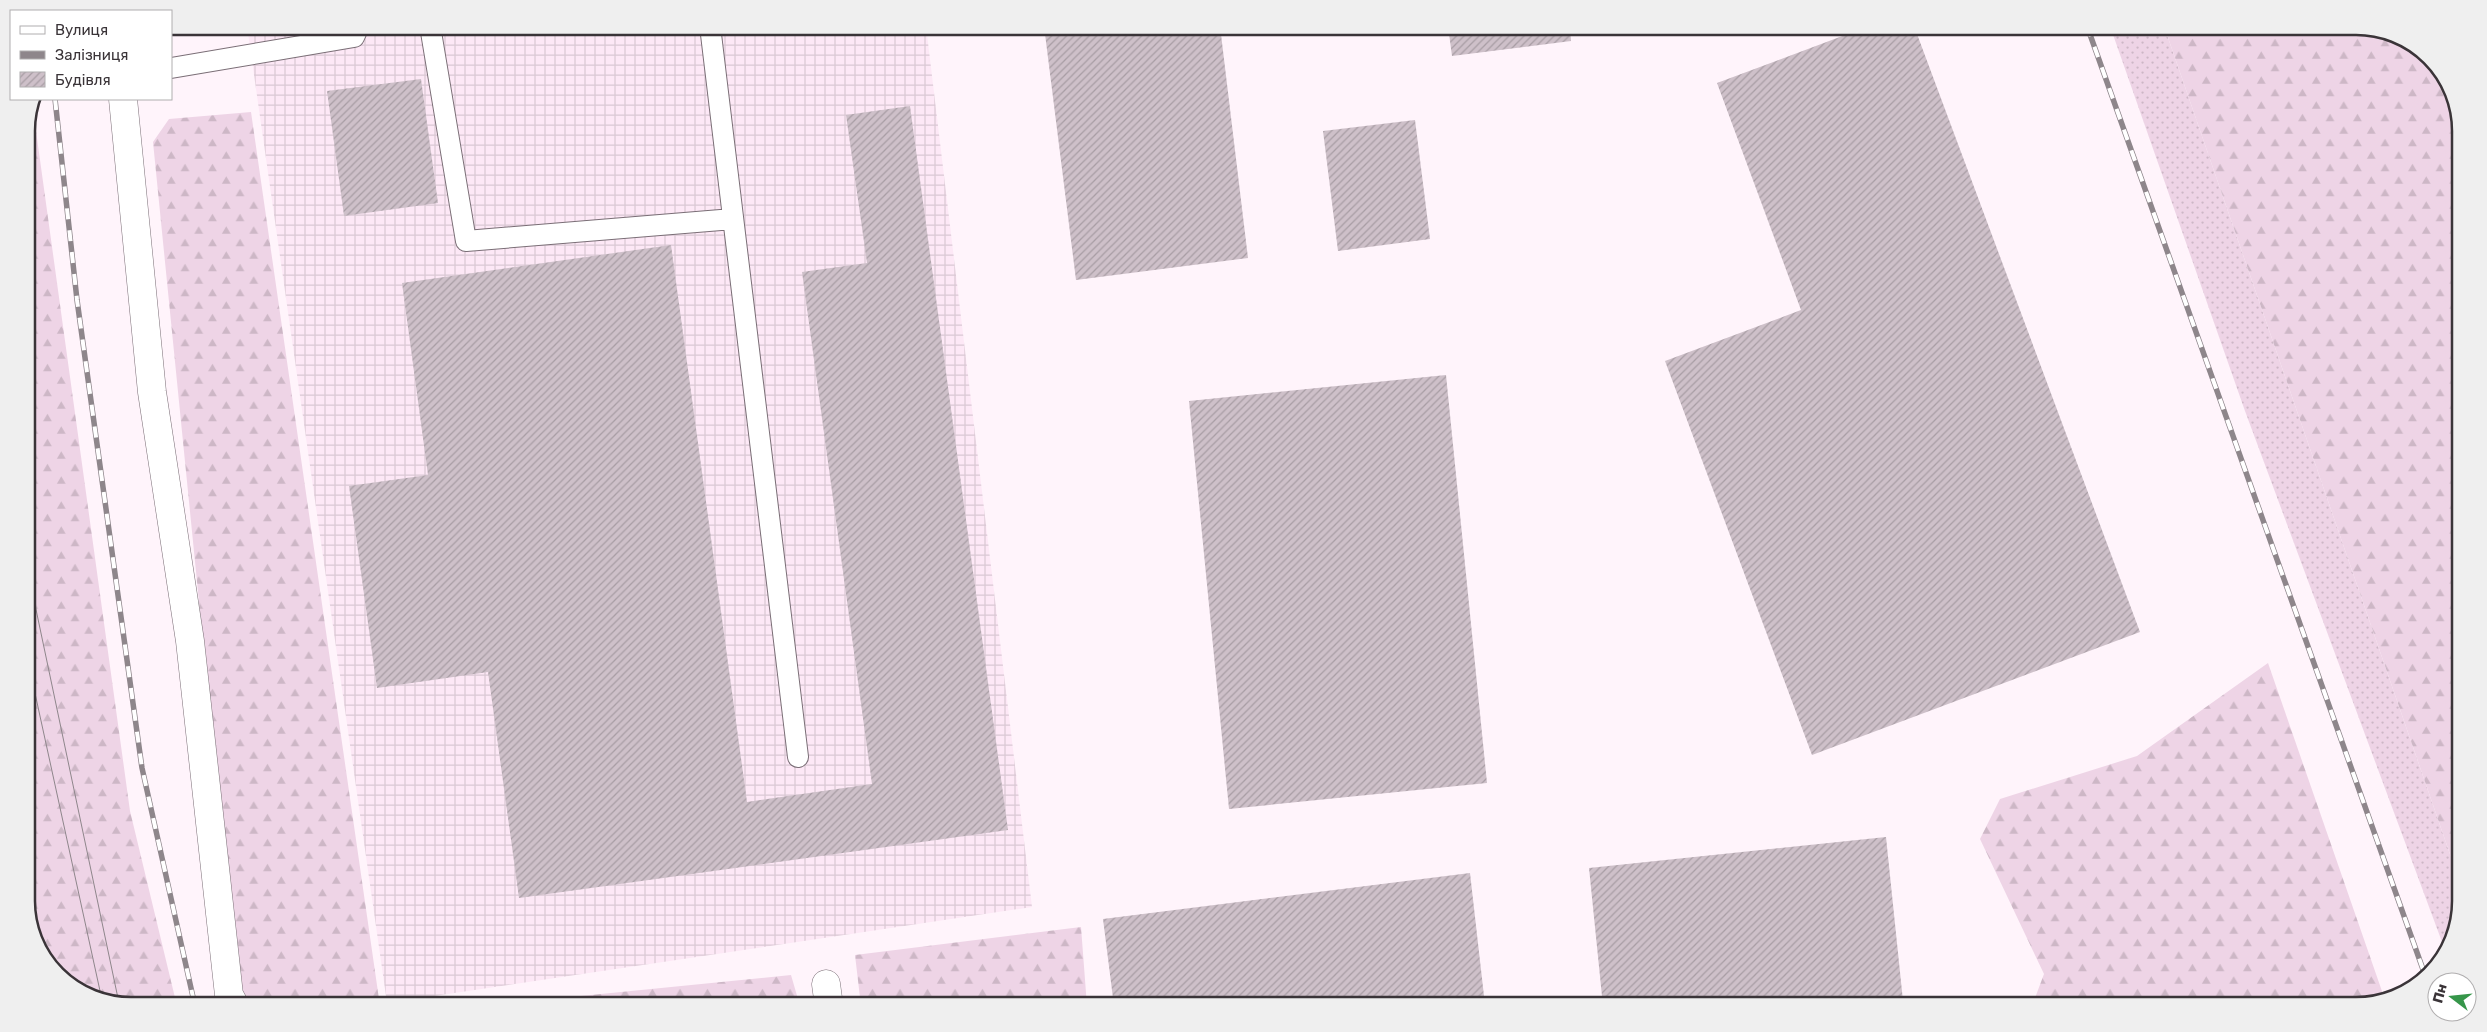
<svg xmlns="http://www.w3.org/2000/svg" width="2487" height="1032" font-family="Rubik,sans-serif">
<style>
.industrial{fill:url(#industrial-grid)}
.grass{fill:url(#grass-dots)}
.forest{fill:url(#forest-firs)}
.building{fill:url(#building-hatch)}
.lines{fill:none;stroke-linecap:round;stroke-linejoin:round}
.lane-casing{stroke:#7a6e76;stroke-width:22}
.street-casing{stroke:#7a6e76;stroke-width:29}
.lane{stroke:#fff;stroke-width:20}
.street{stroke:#fff;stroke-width:28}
.tram{stroke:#8e868b;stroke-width:1}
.rail-casing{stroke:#8e868b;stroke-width:5.5}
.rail{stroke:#fff;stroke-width:4;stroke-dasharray:11;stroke-linecap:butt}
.rim{fill:none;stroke:#3a3438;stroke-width:2.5}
</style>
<defs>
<pattern id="industrial-grid" width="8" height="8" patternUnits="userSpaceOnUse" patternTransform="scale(1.25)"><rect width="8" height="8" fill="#fde8f6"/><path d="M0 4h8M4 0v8" fill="none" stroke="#dac8d4"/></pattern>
<pattern id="grass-dots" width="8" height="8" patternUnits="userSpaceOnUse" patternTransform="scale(1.25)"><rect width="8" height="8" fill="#eed4e6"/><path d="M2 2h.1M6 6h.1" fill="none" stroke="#cdb7c6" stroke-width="1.8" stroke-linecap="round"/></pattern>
<pattern id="forest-firs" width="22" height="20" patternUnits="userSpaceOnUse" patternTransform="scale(1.25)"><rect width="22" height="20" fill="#eed4e6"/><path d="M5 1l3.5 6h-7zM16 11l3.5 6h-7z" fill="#cdb7c6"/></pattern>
<pattern id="building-hatch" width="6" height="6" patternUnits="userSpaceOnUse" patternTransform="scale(1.25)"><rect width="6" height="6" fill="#cec0c9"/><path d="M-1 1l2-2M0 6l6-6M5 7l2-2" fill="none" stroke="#a89da4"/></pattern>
</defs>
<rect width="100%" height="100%" fill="#fff4fb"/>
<path class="industrial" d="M247 26H926L1032 907 387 1003Z"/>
<path class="grass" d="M2110 26H2164L2461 886C2461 907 2459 934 2445 950L2245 411Z"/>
<path class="forest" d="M2164 26H2356L2396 34 2443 73 2461 125V886Z
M32 102 130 811 177 1006H131L91 998 48 964 26 908V125Z
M251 112 380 1006H243L237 981 153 142 169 119Z
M2268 663 2384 997 2356 1006H2032L2044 974 1980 839 2000 799 2137 756Z
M1081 927 1087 1006H861L855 955Z
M791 975 800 1006H481Z"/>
<path class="building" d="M1044 26H1220L1248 258 1076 280Z
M1448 26H1570L1571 41 1452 56Z
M1869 26H1914L2140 632 1812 755 1665 361 1801 310 1717 83Z
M421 79 438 203 344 216 327 91Z
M910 106 1008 830 519 898 488 672 377 688 349 486 428 475 402 283 671 245 747 802 872 784 802 272 867 263 846 115Z
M1415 120 1430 239 1338 251 1323 131Z
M1446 375 1487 783 1229 809 1189 401Z
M1886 837 1903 1001 1861 1006H1603L1589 868Z
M1470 873 1484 996 1406 1006H1114L1103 919Z"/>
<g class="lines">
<defs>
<path id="lane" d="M430 26 466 241 733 219
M710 26 798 757
M171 68 354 37 359 26"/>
<path id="street" d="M123 99 152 392 190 641 229 995 235 1006
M826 984 829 1006"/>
</defs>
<use href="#lane" class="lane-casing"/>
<use href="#street" class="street-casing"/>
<use href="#lane" class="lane"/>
<use href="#street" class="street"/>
<path class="tram" d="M26 562 119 1003
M26 652 102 1000"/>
<defs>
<path id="rail" d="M2087 26 2425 975
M55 99 77 300 142 768 195 1006"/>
</defs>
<use href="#rail" class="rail-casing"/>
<use href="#rail" class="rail"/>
</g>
<path d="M0 0H2487V1032H0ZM131 35H2356A96 96 0 0 1 2452 131V901A96 96 0 0 1 2356 997H131A96 96 0 0 1 35 901V131A96 96 0 0 1 131 35Z" fill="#efefef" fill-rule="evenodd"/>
<path class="rim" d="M131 35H2356A96 96 0 0 1 2452 131V901A96 96 0 0 1 2356 997H131A96 96 0 0 1 35 901V131A96 96 0 0 1 131 35Z"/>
<rect x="10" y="10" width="162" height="90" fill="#ffffff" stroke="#b0aeaf"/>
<rect x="20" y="26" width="25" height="8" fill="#ffffff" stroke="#b0aeaf"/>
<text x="55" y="35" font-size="15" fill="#3a3438">Вулиця</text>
<rect x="20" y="51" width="25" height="8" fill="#8e868b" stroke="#b0aeaf"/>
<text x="55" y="60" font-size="15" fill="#3a3438">Залізниця</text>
<rect x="20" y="72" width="25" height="15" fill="url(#building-hatch)" stroke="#b0aeaf"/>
<text x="55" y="85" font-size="15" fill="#3a3438">Будівля</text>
<g transform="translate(2452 997) rotate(286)"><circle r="24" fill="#ffffff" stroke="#b0aeaf"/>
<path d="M0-4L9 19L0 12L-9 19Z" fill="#36964a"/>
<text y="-8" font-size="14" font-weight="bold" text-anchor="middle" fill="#3a3438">Пн</text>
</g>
</svg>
